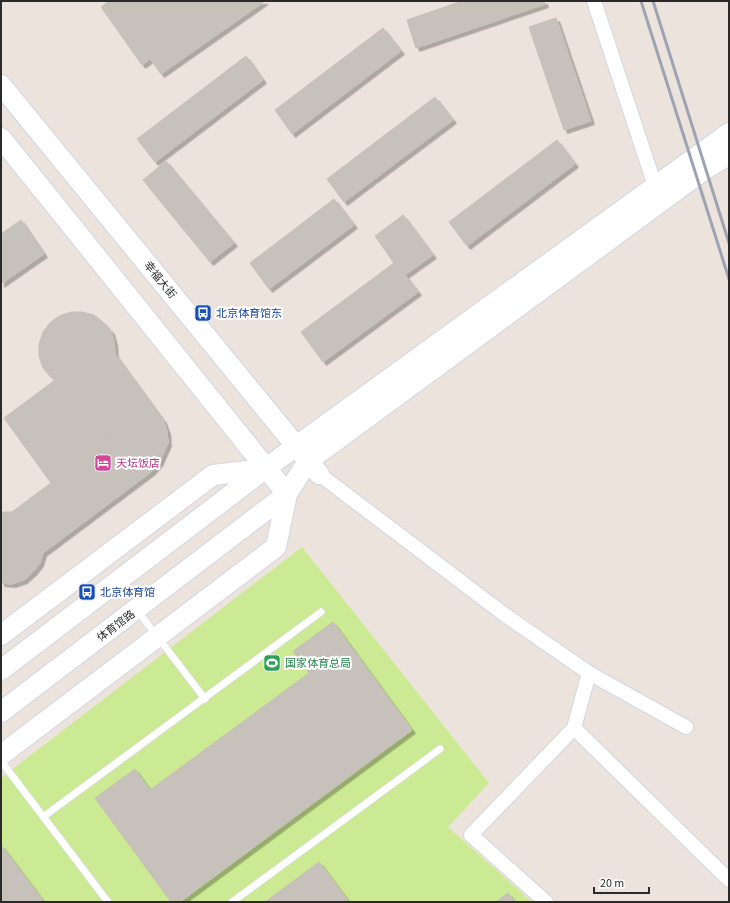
<svg xmlns="http://www.w3.org/2000/svg" width="730" height="903" font-family="'Source Sans 3','Noto Sans SC',sans-serif">
<style>
.pitch{fill:#ccea93}
.building{fill:#c7c1bb;stroke:#c7c0b5;filter:url(#shadow)}
.lines{fill:none;stroke-linecap:round;stroke-linejoin:round}
.lane-casing{stroke:#d1d6e3;stroke-width:8}
.street-casing{stroke:#d1d6e3;stroke-width:16}
.secondary-casing{stroke:#d1d6e3;stroke-width:22}
.lane{stroke:#fff;stroke-width:7}
.street{stroke:#fff;stroke-width:14}
.secondary{stroke:#fff;stroke-width:20}
.rail{stroke:#9ea3b4;stroke-width:3}
.labels{text-anchor:middle;dominant-baseline:central;stroke-width:4;stroke-linejoin:round;paint-order:stroke}
.street-label{font-size:11px;fill:#2a2a2a;stroke:#fff}
.transit-label{font-size:11px;fill:#164399;stroke:#fff;text-anchor:start}
.hotel-label{font-size:11px;fill:#b23c85;stroke:#fff;text-anchor:start}
.leisure-label{font-size:11px;fill:#27864d;stroke:#fff;text-anchor:start}
</style>
<defs>
<filter id="shadow"><feDropShadow dx="3.5" dy="3.5" stdDeviation="0" flood-color="#0004"/></filter>
</defs>
<rect width="100%" height="100%" fill="#ece4dc"/>
<path class="pitch" d="M302 547 489 783 448 827 532 902H1V778Z"/>
<path class="building" d="M109 1H265L161 74 150 59 142 65 101 7Z
M462 1H544L545 4 416 48 407 20Z
M556 18 591 121 564 130 529 27Z
M383 28 401 51 292 134 275 110Z
M246 56 263 80 155 162 137 139Z
M435 97 453 120 344 202 327 179Z
M557 140 575 164 467 246 449 222Z
M166 161 234 243 210 262 143 180Z
M334 199 354 225 269 289 250 263Z
M403 215 433 255 405 275 418 292 323 362 301 332 394 263 375 236Z
M21 220 44 254 1 284V234Z
M71 312H82L94 315 103 322 111 331 114 342 115 354 163 420 167 431 168 443 159 463 151 472 43 553 40 563 33 572 24 580 12 584 1 583V512H12L103 444 106 431 72 387 61 384 51 377 43 368 39 356V344L43 332 50 323 59 316Z
M55 380 61 384 72 387 106 431 103 444 51 483 4 418Z
M333 622 412 730 180 902H171L95 798 135 769 150 790 309 673 293 651Z
M1 845 44 902H1Z
M319 862 349 902H265Z
M508 893 515 902H496Z"/>
<g class="lines">
<defs>
<path id="lane" d="M137 610 205 699
M1 761 108 902
M43 817 321 612
M232 902 440 749"/>
<path id="street" d="M594 1 655 186
M319 474 505 615 589 673 686 727
M574 728 729 880
M546 902 471 835 574 728 589 673"/>
<path id="secondary" d="M1 85 319 474
M1 138 287 494
M1 635 213 475 264 469
M1 670 266 468 729 133
M1 712 287 494
M1 755 276 547 287 494 308 461 708 167 729 155"/>
</defs>
<use href="#lane" class="lane-casing"/>
<use href="#street" class="street-casing"/>
<use href="#secondary" class="secondary-casing"/>
<use href="#lane" class="lane"/>
<use href="#street" class="street"/>
<use href="#secondary" class="secondary"/>
<path class="rail" d="M641 1 729 279
M653 1 729 243"/>
</g>
<defs>
<symbol id="bus-square" viewBox="-11 -11 22 22"><rect x="-9" y="-9" width="18" height="18" rx="4" fill="#1a4fb4" stroke="#fff"/><path d="M-5-6H5V4H4V6H2V4H-2V6H-4V4H-5ZM-3.5-4V0h7V-4ZM-3.5 1.2v1.5H-2V1.2ZM2 1.2v1.5H3.5V1.2Z" fill="#fff"/></symbol>
<symbol id="hotel-square" viewBox="-11 -11 22 22"><rect x="-9" y="-9" width="18" height="18" rx="4" fill="#d1479c" stroke="#fff"/><path d="M-6-4.5h1.5V1H6V5H4.5V3h-9V5H-6ZM-4 0a1.8 1.8 0 1 1 3.6 0ZM.5 0V-2.5h3Q6-2.5 6 0Z" fill="#fff"/></symbol>
<symbol id="stadium-square" viewBox="-11 -11 22 22"><rect x="-9" y="-9" width="18" height="18" rx="4" fill="#2e9e5b" stroke="#fff"/><path d="M0-5a6.5 5 0 1 0 0 10a6.5 5 0 1 0 0-10ZM-3.5-1.8h7v3.6h-7Z" fill="#fff"/></symbol>
</defs>
<g fill-rule="evenodd">
<use href="#bus-square" x="193" y="303" width="20" height="20"/>
<use href="#hotel-square" x="93" y="453" width="20" height="20"/>
<use href="#bus-square" x="77" y="582" width="20" height="20"/>
<use href="#stadium-square" x="262" y="653" width="20" height="20"/>
</g>
<g class="labels">
<g class="street-label">
<text transform="translate(160 280) rotate(51)">幸福大街</text>
<text transform="translate(116 626) rotate(-37)">体育馆路</text>
</g>
<g class="transit-label">
<text x="216" y="313">北京体育馆东</text>
<text x="100" y="592">北京体育馆</text>
</g>
<g class="hotel-label">
<text x="116" y="463">天坛饭店</text>
</g>
<g class="leisure-label">
<text x="285" y="663">国家体育总局</text>
</g>
</g>
<rect width="730" height="903" fill="none" stroke="#2a2a2a" stroke-width="4"/>
<path d="M594 887v6h55v-6" fill="none" stroke="#2a2a2a" stroke-width="2"/>
<text x="600" y="887" font-size="12" fill="#2a2a2a" stroke="#ffffff" stroke-width="3" paint-order="stroke">20 m</text>
</svg>
